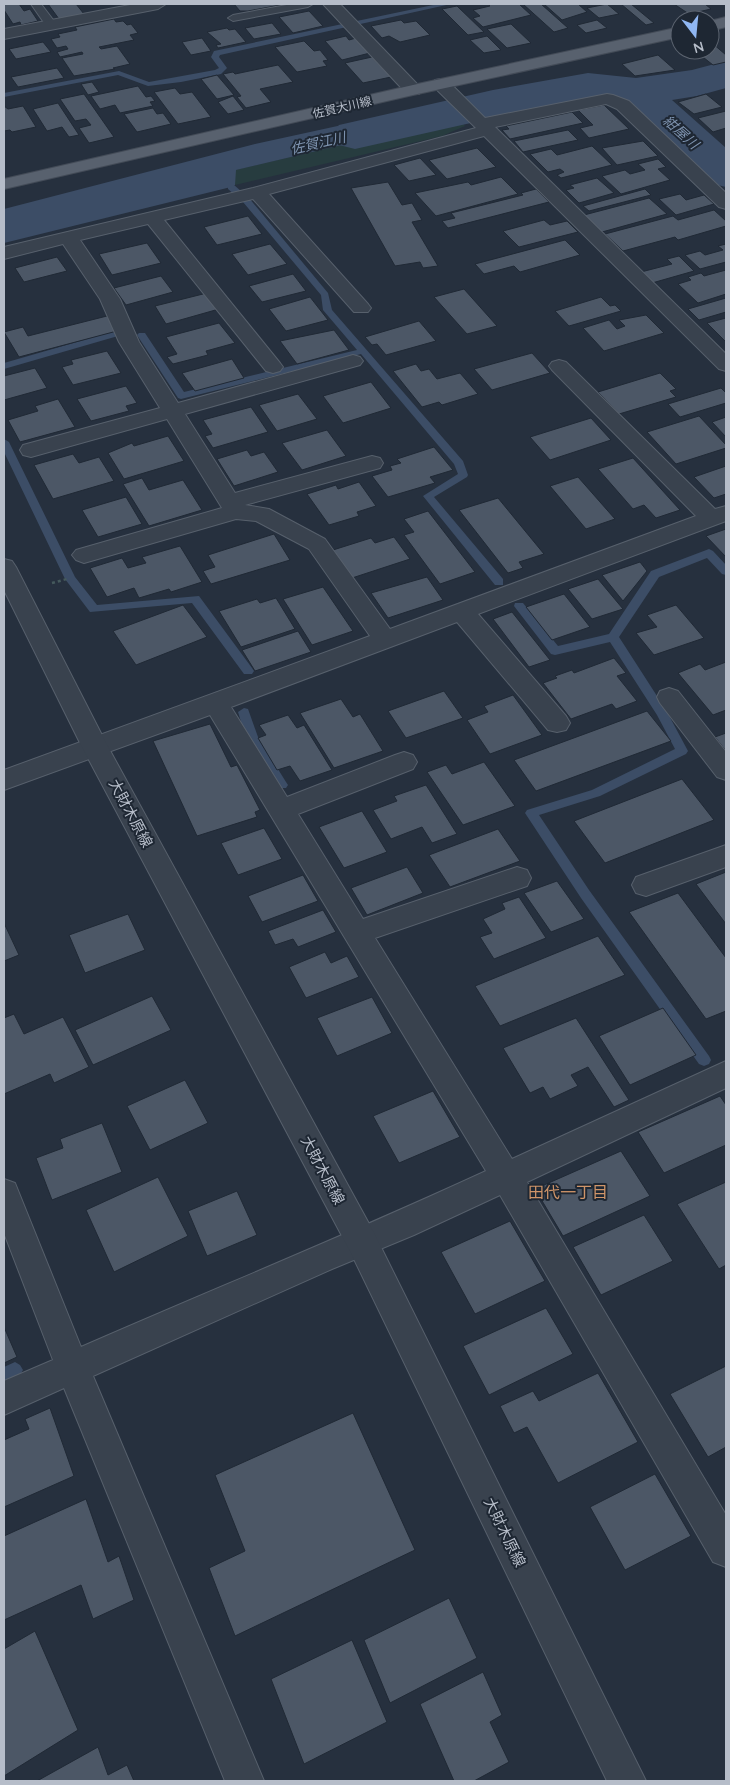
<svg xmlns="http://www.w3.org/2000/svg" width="730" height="1785" font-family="Quicksand,'Noto Sans JP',sans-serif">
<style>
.green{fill:#273c3f}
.water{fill:#3c4d66}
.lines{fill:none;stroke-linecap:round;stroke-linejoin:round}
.stream{fill:#3c4d66;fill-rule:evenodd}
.river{fill:#3c4d66;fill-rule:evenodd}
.building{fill:#4c5766;stroke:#202935}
.service-casing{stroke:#57606c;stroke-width:2}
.minor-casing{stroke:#57606c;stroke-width:2}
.tertiary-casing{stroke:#57606c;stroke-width:2}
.primary-casing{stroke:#434b57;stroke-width:2}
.path{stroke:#45595c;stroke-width:2.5;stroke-dasharray:3 3;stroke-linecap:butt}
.service{fill:#39424e;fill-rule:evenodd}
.minor{fill:#39424e;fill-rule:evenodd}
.tertiary{fill:#39424e;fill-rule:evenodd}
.primary{fill:#58616e;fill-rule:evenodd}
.labels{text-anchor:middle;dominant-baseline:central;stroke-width:4;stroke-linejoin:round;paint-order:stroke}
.far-street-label{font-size:12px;fill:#b6bdc9;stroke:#1e2733}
.far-water-label{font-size:14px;font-style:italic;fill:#7e93af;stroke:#1e2733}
.street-label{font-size:15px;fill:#b6bdc9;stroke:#1e2733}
.neighbourhood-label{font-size:16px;fill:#d09569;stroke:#1e2733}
</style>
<rect width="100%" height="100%" fill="#26303e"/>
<path class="green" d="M460 120 465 126 442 136 235 185V170L443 121Z"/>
<path class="water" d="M443 103 460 120 443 121 236 170 235 185 231 187 4 243V209L255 144Z"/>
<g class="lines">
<path class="stream" d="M438 4H451L220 55 219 57 227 68 221 74 181 82 148 86 118 75 4 97V93L119 71 149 82 215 70 219 68 211 57 214 51Z
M228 185H234L249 198 328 293 332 310 463 461 468 475 467 477 434 497 503 579V585H495L423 496 458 474 454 464 361 354 181 399 178 398 137 335 139 333H145L184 392 357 350 323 310 321 295 243 202 228 189Z
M115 331 120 334 118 336 4 369V363Z
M4 439 9 442 75 577 97 605 199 596 252 668 254 671 252 674H244L192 603 90 612 65 579 4 452Z
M709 549 713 551 726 565V575L722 574 707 558 659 577 619 637 666 710 688 751 686 754 600 796 539 815 589 890 709 1056 711 1060 709 1064 704 1066 699 1064 581 898 525 813 527 810 592 790 675 749 657 715 610 642 555 655 551 654 514 606 515 603H523L558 646 609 634 651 571Z
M244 708 248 709 258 737 286 782 288 785 286 788H278L246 738 238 712Z
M15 1362 20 1365 23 1370 20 1375 4 1382V1367Z"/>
<path class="river" d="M726 61V88L697 96 672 100 726 148V187L709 183 623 103 588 99 493 118 355 149 339 145 332 135 339 125 493 90 588 73 636 78 692 70Z"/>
</g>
<path class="building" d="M4 4H19L24 11 30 9 38 21 21 25 20 22 13 24 4 10Z
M48 4H76L84 14 59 19Z
M234 4H286L248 11H240Z
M488 4H519L531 15 483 27 473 18 480 16 473 10 490 6Z
M523 4H541L568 28 554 32Z
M544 4H578L587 12 562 20Z
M607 4 619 14 599 18 587 8Z
M621 4H631L654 23 646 25Z
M674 4H705L711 9 689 14Z
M457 6 484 32 468 35 442 9Z
M309 11 323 26 293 33 279 17Z
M114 19 116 22 123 21 127 25 131 24 138 33 130 35 134 40 99 47 101 49 117 46 130 64 113 68 115 69 74 76 62 58 83 54 82 52 60 57 57 52 68 49 66 46 57 48 51 39 60 37 58 34 77 30 75 27Z
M401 20 404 23 416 21 430 35 400 42 389 36 382 38 371 26Z
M597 20 607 28 586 33 577 25Z
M272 23 281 34 254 39 245 28Z
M511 24 531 43 507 48 487 29Z
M227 28 229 30 235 29 246 42 218 48 216 45 221 44 207 32Z
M346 36 349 40 356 38 370 53 342 60 325 41Z
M487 36 501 50 484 53 470 40Z
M202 38 211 51 191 55 182 42Z
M304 41 314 51 320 50 328 60 323 61 327 66 297 72 275 47Z
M43 42 51 52 16 59 9 49Z
M712 43 726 55V62L713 65 694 50H710Z
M658 55 675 70 635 76 622 64Z
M372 57 391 77 363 83 345 63Z
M278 65 293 82 260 89 271 102 246 108 237 97 241 96 223 74 233 72 235 74Z
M57 68 64 78 18 87 11 77Z
M217 75 234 95 217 99 201 79Z
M92 82 99 92 88 95 81 84Z
M138 86 146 97 151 96 155 101 150 102 153 106 120 113 115 105 100 109 91 96Z
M175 88 180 94 192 92 211 117 178 124 154 92Z
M84 94 114 137 89 143 79 128 91 125 86 119 75 121 60 99Z
M706 94 722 107 694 114 678 102Z
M233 96 244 110 228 114 218 102Z
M58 103 79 135 69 137 62 127 47 131 33 109Z
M604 105 629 129 589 138 580 128 593 125 578 110Z
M4 106 8 109 23 106 36 127 12 132 10 130 4 131Z
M153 108 157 114 163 113 171 124 137 132 124 114Z
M726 111V128L713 132 698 118Z
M572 112 583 123 510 139 502 130 509 129 506 126Z
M568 130 578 140 523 152 514 141Z
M643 141 658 156 617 165 602 148Z
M592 146 612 165 561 178 557 175 564 172 560 169 548 172 530 154 551 149 557 155Z
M477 148 496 167 447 179 429 160Z
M420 158 436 175 409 181 394 165Z
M658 159 666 167 658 169 670 180 621 194 602 176 625 170 630 174 645 170 638 164Z
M501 177 518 194 436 216 415 193 468 182 471 185Z
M597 178 614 193 579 203 566 190 574 188 570 185Z
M388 182 402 205 412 203 422 220 412 222 438 266 423 268 420 262 395 266 351 188Z
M536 189 549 202 448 228 442 221 455 218 451 213 523 195 521 193Z
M645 189 651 195 589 211 583 206Z
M680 194 686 200 704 195 714 204 676 215 659 199Z
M649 198 667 214 602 232 584 215Z
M714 210 726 221V226L678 240 675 237 623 251 605 234 673 216 678 220Z
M248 216 262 234 217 245 204 227Z
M544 220 550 225 567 221 578 232 519 247 503 231Z
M565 240 580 255 520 272 514 266 484 274 475 264Z
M147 243 161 263 112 275 99 254Z
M270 244 287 264 248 275 232 254Z
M726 244V262L700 269 685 255 700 251 705 255 723 250 718 246Z
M679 256 694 271 652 283 641 272 672 264 667 259Z
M57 257 67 271 24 282 15 268Z
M726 270V294L698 303 678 284 691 280 688 277 701 273 704 276Z
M293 274 306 291 262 302 249 286Z
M161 276 173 292 126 305 114 288Z
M464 289 497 326 467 334 434 297Z
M207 293 219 309 166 324 155 306Z
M310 297 328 320 286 331 269 309Z
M601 297 610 306 615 305 621 311 569 326 555 311Z
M726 298V312L699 320 688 309Z
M646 315 664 333 604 351 583 328 609 320 617 329 625 326 619 320Z
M107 316 117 331 19 357 4 332 23 327 28 336Z
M726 318V342L707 323Z
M419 321 436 341 386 355 377 344 372 345 365 337Z
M219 323 235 343 206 351 208 355 173 364 167 357 177 354 166 337Z
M334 330 349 350 297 364 280 341Z
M107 351 121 373 73 385 62 367 73 364 71 360Z
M532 353 550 373 492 390 474 369Z
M232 359 244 378 195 391 182 373Z
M416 364 421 371 429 369 437 379 460 373 478 394 442 405 439 402 422 407 393 371Z
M35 368 47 388 4 400V376Z
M660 373 676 389 670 391 676 397 619 414 598 392Z
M371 382 391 408 343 423 323 396Z
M126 386 137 403 126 406 129 411 91 421 77 399Z
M721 388 726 393V403L680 417 668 404Z
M298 394 317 419 277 431 259 405Z
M58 399 75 427 20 442 8 420 38 411 35 406Z
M251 407 268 432 213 448 205 436 212 434 203 420Z
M699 416 726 445V448L676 464 647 432Z
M726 417V437L712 422Z
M591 418 611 440 550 460 530 437Z
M327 430 346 456 302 470 282 443Z
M168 436 184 461 124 479 108 453 132 443 134 446Z
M434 447 453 470 430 477 435 483 388 497 372 476 392 470 390 466 401 463 397 459Z
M247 450 251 456 264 452 278 472 234 486 217 459Z
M73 454 79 463 99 457 114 481 53 499 34 465Z
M633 458 680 510 656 518 644 505 633 509 598 469Z
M726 466V494L714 498 694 477Z
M578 477 615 519 586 529 550 486Z
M142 478 149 490 183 480 202 510 149 526 123 484Z
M359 482 376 506 357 512 359 516 329 525 307 494 336 485 338 489Z
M126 497 142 524 98 537 82 510Z
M498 498 544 554 519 562 523 568 508 573 459 510Z
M428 511 475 572 440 584 404 535 414 532 404 519Z
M726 529V557L706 536Z
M274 534 290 560 211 584 203 571 215 567 208 555Z
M394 537 410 559 352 578 333 550 371 538 375 543Z
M180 546 202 582 171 592 169 589 139 598 134 588 107 597 90 568 122 558 128 568 146 563 142 557Z
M640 562 647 571 623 601 602 575Z
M427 577 443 600 388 618 371 593Z
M598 579 623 609 592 619 568 589Z
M323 587 353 631 312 645 283 599Z
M564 594 590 627 552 640 526 607Z
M276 598 295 629 241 647 219 611 257 599 260 603Z
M183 605 207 637 136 665 113 631Z
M676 605 704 638 654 655 636 633 657 627 647 615Z
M512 612 550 660 529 667 493 619Z
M298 631 311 652 255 671 242 650Z
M614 658 626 673 617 676 637 701 616 709 612 704 571 719 543 683 557 678 555 676 572 670 574 673Z
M726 662V710L713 715 678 673 700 664 705 670Z
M444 691 463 718 406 738 388 711Z
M513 695 542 735 490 754 467 720 488 712 484 706Z
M341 699 353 717 360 714 383 751 334 768 300 713Z
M647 711 671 741 536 791 514 760Z
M288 715 297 728 304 725 332 770 300 781 290 766 277 770 258 738 266 735 259 725Z
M210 724 231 767 237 765 260 810 255 812 257 817 197 836 153 741Z
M726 733V751L715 737Z
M484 762 515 806 463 825 427 772 446 765 452 774Z
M682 779 714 820 605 863 574 821Z
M426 785 457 834 432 843 422 827 391 839 373 810 397 801 394 796Z
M362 811 387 852 344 868 319 827Z
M264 828 282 859 238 875 221 843Z
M498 829 520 861 450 887 429 855Z
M407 867 423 893 367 915 351 888Z
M726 872V924L696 884Z
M303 875 318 901 262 922 248 896Z
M557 881 584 919 551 932 524 893Z
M678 893 726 958V1011L706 1019 629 912Z
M519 897 546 938 494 959 480 937 492 933 483 919 505 909 502 903Z
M323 910 336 932 298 947 293 939 275 945 268 931Z
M128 914 145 950 85 973 69 935Z
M4 923 19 955 4 961Z
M598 936 625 975 500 1026 475 986Z
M325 952 331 963 347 956 359 977 306 998 289 967Z
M152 996 171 1030 93 1065 75 1030Z
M372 997 392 1033 337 1056 317 1018Z
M663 1008 696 1055 630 1085 599 1036Z
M14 1014 24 1034 63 1017 89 1067 54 1083 50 1074 4 1094V1018Z
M576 1018 629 1100 614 1107 588 1067 571 1075 578 1086 550 1099 543 1087 530 1093 503 1048Z
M185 1080 208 1123 150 1150 127 1106Z
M433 1091 460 1137 399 1163 373 1116Z
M720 1096 726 1105V1145L664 1173 638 1132Z
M102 1123 122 1172 52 1200 36 1158 63 1148 60 1139Z
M621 1151 650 1196 563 1236 535 1189Z
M158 1177 188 1236 114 1272 86 1210Z
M726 1182V1265L719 1269 677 1204Z
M237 1191 257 1235 207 1256 188 1211Z
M644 1215 673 1261 601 1295 573 1247Z
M510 1221 545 1281 475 1314 441 1252Z
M546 1308 573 1354 489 1395 463 1346Z
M4 1327 17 1357 4 1363Z
M726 1366V1447L708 1457 670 1394Z
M598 1373 638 1442 558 1483 527 1427 514 1433 500 1406 533 1391 539 1401Z
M50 1408 74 1476 4 1507V1440L29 1429 25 1419Z
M353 1413 415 1550 235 1636 209 1568 245 1551 215 1475Z
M655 1474 691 1536 625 1570 590 1507Z
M86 1499 108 1562 119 1556 134 1600 93 1619 81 1585 4 1620V1536Z
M449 1598 477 1658 390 1703 364 1640Z
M35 1631 78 1730 4 1776V1649Z
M352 1640 387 1722 304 1764 271 1679Z
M483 1672 502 1715 490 1722 509 1762 474 1781H454L420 1704Z
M98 1747 108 1775 127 1765 134 1781H37Z"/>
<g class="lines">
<defs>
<path id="service" d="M31 4H41L57 25 55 27H47Z
M292 4H313L308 7 233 21 228 18 233 15Z"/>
<path id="minor" d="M135 4H166L158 9 4 39V29Z
M323 4H340L419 86 422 90 419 94H407Z
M441 79 447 80 485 118 607 94 613 95 629 101 726 193V209L719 207 617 109 606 104 495 127 726 354V371L719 369 484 136 269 194 368 304 371 308 368 312H354L253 199 164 220 280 363 283 367 280 371 273 373 266 371 148 224 80 240 120 299 139 342 178 403 346 357 353 355 360 357 363 361 360 365 185 414 235 493 372 456 380 458 383 463 380 468 245 505 269 509 325 539 390 629 696 516 552 370 549 366 552 362 559 360 566 362 715 509 726 506V521L478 614 566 716 570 723 566 730 557 732 548 730 457 622 231 707 287 797 395 755 404 752 413 755 417 762 413 769 298 814 363 919 517 867 527 870 531 878 527 886 375 938 512 1159 726 1061V1088L527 1182 726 1515V1567L713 1562 500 1195 414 1235 332 1269 93 1376 264 1781H225L64 1388 4 1415V1381L53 1360 4 1233V1179L15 1183 81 1347C216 1288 352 1233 486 1171L210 715 4 790V770L370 636 309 549 256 521 236 519 84 563 76 560 72 555 76 550 222 508 167 419 31 457 23 455 20 450 23 445 160 408 119 342 100 299 63 244 4 259V247L253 188 476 128 435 88 433 84 435 80Z
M669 688 678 691 726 752V780L717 777 660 703 657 697 660 691Z
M726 845V867L646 896 636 893 632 885 636 877Z"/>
<path id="tertiary" d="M4 559 12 561 16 567 107 745 373 1231 646 1781H607L351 1253 81 745 4 590Z"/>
<path id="primary" d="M726 17V27L710 31V21Z
M680 27V37L413 95 4 189V179L413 85Z"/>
</defs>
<use href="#service" class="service-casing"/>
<use href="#minor" class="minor-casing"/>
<use href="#tertiary" class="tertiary-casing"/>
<use href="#primary" class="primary-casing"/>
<path class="path" d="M52 583 67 579"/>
<use href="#service" class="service"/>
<use href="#minor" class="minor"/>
<use href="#tertiary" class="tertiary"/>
<use href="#primary" class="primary"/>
</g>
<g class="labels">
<g class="far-street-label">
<text transform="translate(342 107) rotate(-13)">佐賀大川線</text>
</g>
<g class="far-water-label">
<text transform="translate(681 132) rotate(42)">紺屋川</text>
<text transform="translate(318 143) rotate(-13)">佐賀江川</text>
</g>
<g class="street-label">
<text transform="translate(131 813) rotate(62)">大財木原線</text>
<text transform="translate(323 1170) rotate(62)">大財木原線</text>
<text transform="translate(505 1532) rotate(64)">大財木原線</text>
</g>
<g class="neighbourhood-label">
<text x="568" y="1192">田代一丁目</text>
</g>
</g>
<rect width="730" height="1785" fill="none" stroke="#b6bdc9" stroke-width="10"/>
<g transform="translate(695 35) rotate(164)"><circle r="24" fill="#1e2733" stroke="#5b636f"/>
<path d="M0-4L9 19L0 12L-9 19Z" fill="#90b7f3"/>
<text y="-8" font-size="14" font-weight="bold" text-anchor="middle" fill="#b6bdc9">N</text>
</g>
</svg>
